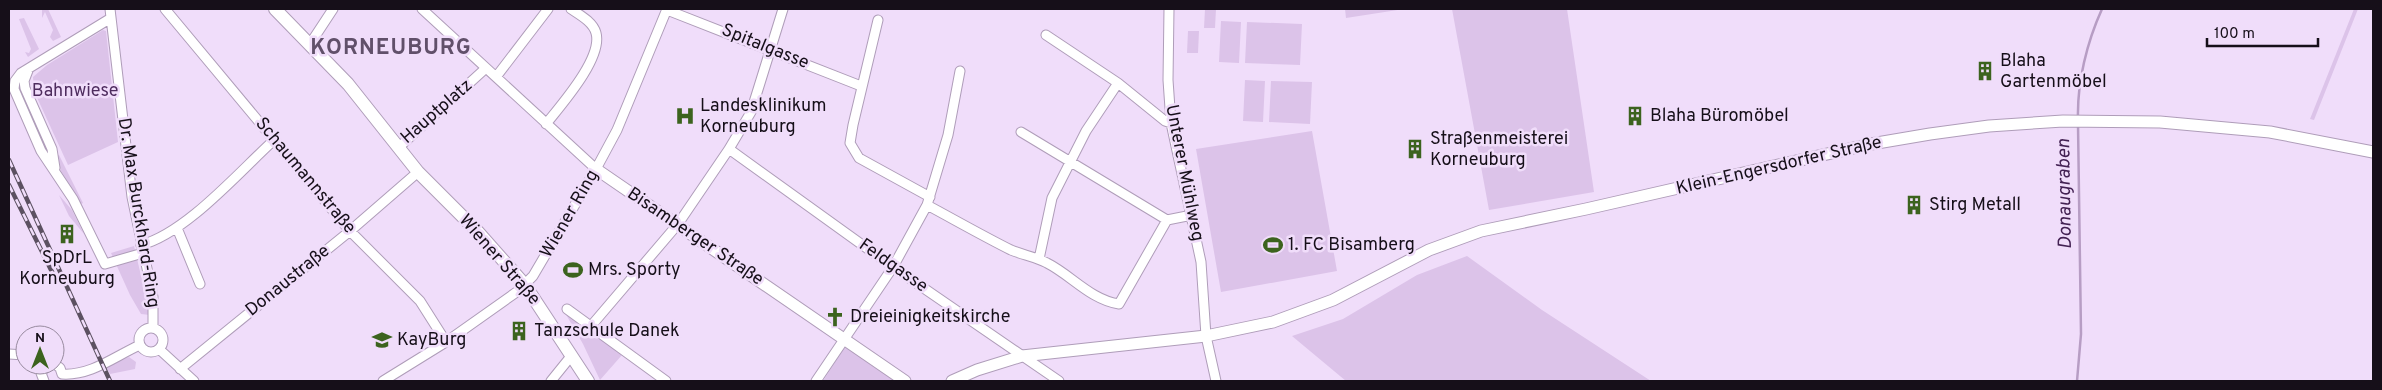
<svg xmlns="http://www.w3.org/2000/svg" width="2382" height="390" font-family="Overpass,sans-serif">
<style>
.green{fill:#dcc3e9}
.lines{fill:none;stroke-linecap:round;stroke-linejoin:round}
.stream{stroke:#b79dc4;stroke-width:2.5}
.street-casing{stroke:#af9db9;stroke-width:11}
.secondary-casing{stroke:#af9db9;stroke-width:13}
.primary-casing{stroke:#af9db9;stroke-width:14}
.street{stroke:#fff;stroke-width:9}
.secondary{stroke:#fff;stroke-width:11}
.primary{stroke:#fff;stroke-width:12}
.rail-casing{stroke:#5c5161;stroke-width:4.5}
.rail{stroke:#f0ddfa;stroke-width:2.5;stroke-dasharray:8;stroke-linecap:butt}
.labels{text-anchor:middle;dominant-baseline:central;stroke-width:5;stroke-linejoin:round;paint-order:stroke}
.street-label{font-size:18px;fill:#160f19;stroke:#f0ddfa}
.poi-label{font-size:18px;fill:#160f19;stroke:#f0ddfa;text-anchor:start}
.park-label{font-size:18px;fill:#4e2c5e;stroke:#f0ddfa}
.water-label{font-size:19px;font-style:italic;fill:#432153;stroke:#f0ddfa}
.district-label{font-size:22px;font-weight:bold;letter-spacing:1px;fill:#61506a;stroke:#f0ddfa}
</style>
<rect width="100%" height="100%" fill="#f0ddfa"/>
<path class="green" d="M42 9H48L61 37 53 41 50 37 53 30 45 12 42 18Z
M1205 9H1216L1215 28H1204Z
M1345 9H1404L1346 18Z
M1452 9H1567L1594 192 1489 210Z
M2354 9H2358L2314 120 2310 119Z
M24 18 39 49 28 57 25 52 29 53 31 49 19 19Z
M1221 21 1241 22 1239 63 1219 62Z
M1247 22 1302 24 1300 65 1245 63Z
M103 30 106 31 118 142 68 165 34 91 33 77 47 65Z
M1188 31H1199L1198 53H1187Z
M1245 80 1265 81 1263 122 1243 121Z
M1271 81 1312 82 1310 124 1269 122Z
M1312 131 1337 271 1221 292 1196 149Z
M59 155 83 203 81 204 61 171 57 156Z
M59 195 72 210 84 234 69 216Z
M134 246 143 284H146L150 315 141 314 130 295 111 253Z
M1467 256 1542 310 1651 381H1346L1292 336 1343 319 1417 275Z
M564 311 622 355 600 380 583 344Z
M846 345 898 381H823Z
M129 357 136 362 135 369 110 374 105 365Z"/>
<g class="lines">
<path class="stream" d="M2078 119C2077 82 2087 42 2102 9
M2077 381 2081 334 2078 124"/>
<defs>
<path id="street" d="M110 9 132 197 153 297V328
M165 9 350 231 420 301 446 342
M422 9 596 169
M1169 9 1168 80 1171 123 1201 262 1206 336 1216 381
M667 10 861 86
M111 18 21 73 15 81 14 89 41 151 73 199 105 264 143 253
M878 20 853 125 850 143 859 158 930 197
M1046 35 1118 83 1165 121 1171 123
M310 44 333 9
M29 68 24 81 25 88 52 149 55 168
M496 77 548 9
M546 124C561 105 603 58 596 33 593 22 580 15 571 9
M1021 132 1167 220
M398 148 486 68
M729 149 893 267 1059 381
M927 205C955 220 983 236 1011 250 1023 255 1036 257 1047 263 1071 275 1091 300 1119 304L1167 220 1192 215
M177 228 200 284
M141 245C186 233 238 173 273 141
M1039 259 1052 198 1086 131 1118 83
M567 309 666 381
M591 326 678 224 729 149 751 112 783 9
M139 340a12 12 0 1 1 24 0a12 12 0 1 1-24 0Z
M159 349 194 381
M9 354 25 355
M55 364 60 368 62 374
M180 369 350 231 418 172
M62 374C91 376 115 356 140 345
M44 381 41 373 47 365
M383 381 446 342 518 291 533 276 596 169 617 130 667 9
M551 381 572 355
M816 381 893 267 927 205 948 135 960 71"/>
<path id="secondary" d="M596 169 905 381
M952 381 977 370 1022 356 1206 336 1273 322 1333 300 1429 250 1481 231 1586 209 1871 144 1930 134 1989 126 2063 121 2160 122 2270 132 2373 152"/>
<path id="primary" d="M275 9 348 84 418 172 478 232 525 285 588 381"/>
</defs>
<use href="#street" class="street-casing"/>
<use href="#secondary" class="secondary-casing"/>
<use href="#primary" class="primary-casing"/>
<use href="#street" class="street"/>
<use href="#secondary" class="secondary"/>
<use href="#primary" class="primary"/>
<defs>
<path id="rail" d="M9 160 110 381
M9 185 57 282"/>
</defs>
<use href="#rail" class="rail-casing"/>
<use href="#rail" class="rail"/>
</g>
<defs>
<symbol id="building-bare" viewBox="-9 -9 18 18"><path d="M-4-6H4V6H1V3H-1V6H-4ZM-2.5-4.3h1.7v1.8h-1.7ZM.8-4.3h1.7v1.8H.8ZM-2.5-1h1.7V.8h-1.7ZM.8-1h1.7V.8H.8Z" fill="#3c631e" stroke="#f0ddfa" stroke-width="2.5" paint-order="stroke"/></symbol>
<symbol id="hospital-bare" viewBox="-9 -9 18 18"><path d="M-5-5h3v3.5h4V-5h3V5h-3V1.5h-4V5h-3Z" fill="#3c631e" stroke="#f0ddfa" stroke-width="2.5" paint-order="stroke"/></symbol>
<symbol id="stadium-bare" viewBox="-9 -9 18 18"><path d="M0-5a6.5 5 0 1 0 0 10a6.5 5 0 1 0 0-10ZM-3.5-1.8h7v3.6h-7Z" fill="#3c631e" stroke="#f0ddfa" stroke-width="2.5" paint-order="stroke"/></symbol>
<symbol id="church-bare" viewBox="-9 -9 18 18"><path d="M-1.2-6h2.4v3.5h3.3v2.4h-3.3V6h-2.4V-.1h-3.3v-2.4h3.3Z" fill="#3c631e" stroke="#f0ddfa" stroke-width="2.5" paint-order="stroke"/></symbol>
<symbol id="school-bare" viewBox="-9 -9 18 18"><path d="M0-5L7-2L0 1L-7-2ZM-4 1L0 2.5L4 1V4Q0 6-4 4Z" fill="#3c631e" stroke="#f0ddfa" stroke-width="2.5" paint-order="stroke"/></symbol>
</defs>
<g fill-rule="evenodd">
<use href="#building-bare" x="1971" y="57" width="28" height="28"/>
<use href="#hospital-bare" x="671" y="102" width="28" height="28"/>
<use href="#building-bare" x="1621" y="102" width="28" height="28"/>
<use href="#building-bare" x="1401" y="135" width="28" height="28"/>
<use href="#building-bare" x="1900" y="191" width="28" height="28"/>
<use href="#building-bare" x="53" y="220" width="28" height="28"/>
<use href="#stadium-bare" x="1259" y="231" width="28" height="28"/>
<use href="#stadium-bare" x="559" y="256" width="28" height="28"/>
<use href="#church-bare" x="821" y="303" width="28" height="28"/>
<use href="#building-bare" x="505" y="317" width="28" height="28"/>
<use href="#school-bare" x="368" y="326" width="28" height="28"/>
</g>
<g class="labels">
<g class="street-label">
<text transform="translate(765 47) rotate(22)">Spitalgasse</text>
<text transform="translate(437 112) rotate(-41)">Hauptplatz</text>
<text transform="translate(1779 166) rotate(-13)">Klein-Engersdorfer Straße</text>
<text transform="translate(1184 173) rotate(79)">Unterer Mühlweg</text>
<text transform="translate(305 176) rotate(50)">Schaumannstraße</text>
<text transform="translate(138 213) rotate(81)">Dr. Max Burckhard-Ring</text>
<text transform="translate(570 214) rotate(-60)">Wiener Ring</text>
<text transform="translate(695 237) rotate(34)">Bisamberger Straße</text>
<text transform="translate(499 260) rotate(49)">Wiener Straße</text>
<text transform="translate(893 266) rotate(35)">Feldgasse</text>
<text transform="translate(288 281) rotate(-39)">Donaustraße</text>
</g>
<g class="poi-label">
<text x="2000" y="61">Blaha<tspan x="2000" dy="21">Gartenmöbel</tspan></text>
<text x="700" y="106">Landesklinikum<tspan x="700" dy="21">Korneuburg</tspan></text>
<text x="1650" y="116">Blaha Büromöbel</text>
<text x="1430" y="139">Straßenmeisterei<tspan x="1430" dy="21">Korneuburg</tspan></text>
<text x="1929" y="205">Stirg Metall</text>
<text x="1288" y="245">1. FC Bisamberg</text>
<text x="67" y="258" text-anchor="middle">SpDrL<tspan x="67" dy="21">Korneuburg</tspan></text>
<text x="588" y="270">Mrs. Sporty</text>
<text x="850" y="317">Dreieinigkeitskirche</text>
<text x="534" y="331">Tanzschule Danek</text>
<text x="397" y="340">KayBurg</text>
</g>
<g class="park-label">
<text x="75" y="91">Bahnwiese</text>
</g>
<g class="water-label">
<text transform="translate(2065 194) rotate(-91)">Donaugraben</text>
</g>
<g class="district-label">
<text x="391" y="48">KORNEUBURG</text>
</g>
</g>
<rect width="2382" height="390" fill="none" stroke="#160f19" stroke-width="20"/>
<g transform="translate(40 350)"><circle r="24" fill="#f0ddfa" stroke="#998ba0"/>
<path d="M0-4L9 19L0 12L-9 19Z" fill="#3c631e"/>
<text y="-8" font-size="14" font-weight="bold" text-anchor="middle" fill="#160f19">N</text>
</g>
<path d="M2207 38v8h111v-8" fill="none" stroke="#160f19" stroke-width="2.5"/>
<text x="2214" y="38" font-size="15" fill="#160f19" stroke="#f0ddfa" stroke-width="4" paint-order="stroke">100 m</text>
</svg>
